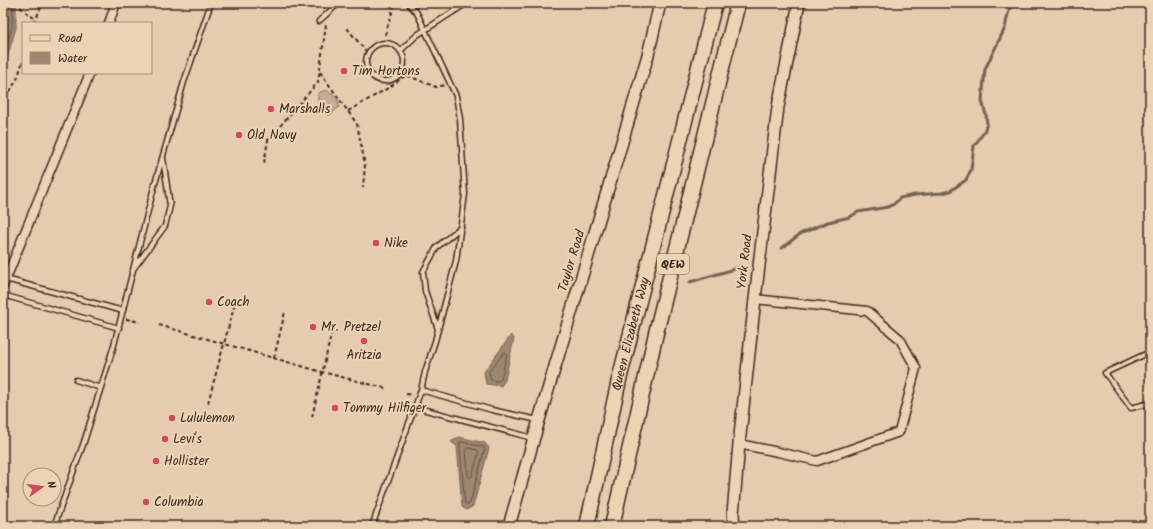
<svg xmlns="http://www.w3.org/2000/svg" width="1153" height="529" font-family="Kalam,sans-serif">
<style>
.green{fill:#c6ae94;stroke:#806c59}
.water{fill:#9d8771;stroke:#766250}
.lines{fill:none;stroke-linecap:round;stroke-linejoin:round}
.shore{stroke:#624f3f;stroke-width:1}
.stream{stroke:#766250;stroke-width:3}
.lane-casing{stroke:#3b2a1e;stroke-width:7}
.street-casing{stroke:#3b2a1e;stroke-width:11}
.secondary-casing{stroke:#3b2a1e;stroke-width:14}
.highway-casing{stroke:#3b2a1e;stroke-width:17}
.path{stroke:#3b2a1e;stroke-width:2;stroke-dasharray:4 3;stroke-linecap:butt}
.lane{stroke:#ecd3b4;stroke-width:4}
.street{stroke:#ecd3b4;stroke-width:8}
.secondary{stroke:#ecd3b4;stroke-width:11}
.highway{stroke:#ecd3b4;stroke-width:14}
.poi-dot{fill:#d1495b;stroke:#ecd3b4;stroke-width:1.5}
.labels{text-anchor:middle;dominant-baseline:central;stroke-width:4;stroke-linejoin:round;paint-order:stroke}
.shield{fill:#ecd3b4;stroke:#705d4b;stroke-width:1}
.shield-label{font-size:12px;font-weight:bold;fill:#3b2a1e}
.poi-label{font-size:13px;fill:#3b2a1e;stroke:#ecd3b4;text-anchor:start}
.street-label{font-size:13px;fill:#3b2a1e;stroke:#ecd3b4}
</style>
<rect width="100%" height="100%" fill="#e5ccae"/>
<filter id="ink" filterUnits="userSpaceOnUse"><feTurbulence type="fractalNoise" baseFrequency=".025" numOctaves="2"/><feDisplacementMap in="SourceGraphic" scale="8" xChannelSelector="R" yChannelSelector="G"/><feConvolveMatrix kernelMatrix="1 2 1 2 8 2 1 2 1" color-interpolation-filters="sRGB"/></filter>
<g filter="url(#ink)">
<path class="green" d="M326 90 338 99 339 107 330 115H327L318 105V93Z"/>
<path class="water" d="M3 3H19L16 6V28L6 61 3 63Z
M511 335 514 338 505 380 501 386 486 384 484 372Z
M459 437 485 443 489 448 473 506 467 510 462 507 457 446 451 442Z"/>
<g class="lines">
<path class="shore" d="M3 57 12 27 13 3
M505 352 507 354 501 379 499 381 491 380 489 372Z
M460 442H462L483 447 485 448 470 503 468 505 465 503Z
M469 448 477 450 479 452 472 476 470 478 468 476 466 450Z"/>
<path class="stream" d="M782 248 800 234 828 222 850 217 858 212 888 207 894 204 900 198 915 195 942 193 950 191 966 180 971 170 974 146 984 132 987 124 986 115 982 101 985 69 1005 28 1008 14 1012 3
M690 282 738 268"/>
<defs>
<path id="lane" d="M319 21 339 3
M366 62a19 19 0 1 1 38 0a19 19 0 1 1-38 0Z
M400 51 417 35 467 3
M134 268 165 226 170 206 163 158
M6 279 123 311
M3 295 119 328
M438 329 425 291 423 272 437 247 461 227
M1150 352 1105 373 1131 408 1150 403
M76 380 101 388
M421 390 492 410 538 420
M416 405 426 410 533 438
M54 526 84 442 114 345 154 187 184 82 211 3
M372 526 421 390 425 372 435 341 456 261 465 194 460 119 456 96 417 13 408 3"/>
<path id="street" d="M109 23 116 3
M3 286 90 73
M739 444 778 452 817 461 899 432 916 368 900 339 867 311 755 299"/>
<path id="secondary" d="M509 526 539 420 648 55 660 3
M734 526 733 514 739 444 755 299 778 107 799 3"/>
<g id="highway">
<path id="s1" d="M587 526 619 380 715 3"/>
<path d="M612 526 656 333 738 3"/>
</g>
</defs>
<use href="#lane" class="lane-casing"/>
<use href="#street" class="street-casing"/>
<use href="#secondary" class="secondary-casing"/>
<use href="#highway" class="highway-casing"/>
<path class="path" d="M20 7 35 19
M34 23 43 3
M347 28 368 54
M385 35 394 6
M320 72 357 124 365 165 363 188
M387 81 390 87
M3 104 18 77 23 60
M348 111 390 87 406 75 436 87 445 85
M264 163 268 140 318 82 326 25
M126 319 140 322
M159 325 322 372 388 389
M274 358 285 312
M406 394 413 395
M208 403 235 303
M312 417 334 322"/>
<use href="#lane" class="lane"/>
<use href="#street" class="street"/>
<use href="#secondary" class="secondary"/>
<use href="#highway" class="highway"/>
</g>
</g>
<g class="poi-dot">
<circle cx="344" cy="71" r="4"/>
<circle cx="271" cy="109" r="4"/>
<circle cx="239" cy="135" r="4"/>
<circle cx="376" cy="243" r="4"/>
<circle cx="209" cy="302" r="4"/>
<circle cx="313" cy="327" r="4"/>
<circle cx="364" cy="341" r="4"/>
<circle cx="335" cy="408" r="4"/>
<circle cx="172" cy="418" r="4"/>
<circle cx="165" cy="439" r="4"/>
<circle cx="156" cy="461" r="4"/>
<circle cx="146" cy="502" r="4"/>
</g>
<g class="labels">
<rect class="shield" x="657" y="254" width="32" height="20" rx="3"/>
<g class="shield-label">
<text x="673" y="264">QEW</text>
</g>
<g class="poi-label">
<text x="352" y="71">Tim Hortons</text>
<text x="279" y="109">Marshalls</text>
<text x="247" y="135">Old Navy</text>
<text x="384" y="243">Nike</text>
<text x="217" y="302">Coach</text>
<text x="321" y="327">Mr. Pretzel</text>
<text x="364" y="355" text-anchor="middle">Aritzia</text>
<text x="343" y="408">Tommy Hilfiger</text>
<text x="180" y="418">Lululemon</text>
<text x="173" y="439">Levi's</text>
<text x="164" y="461">Hollister</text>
<text x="154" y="502">Columbia</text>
</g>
<g class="street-label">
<text transform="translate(572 261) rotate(-73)">Taylor Road</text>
<text transform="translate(745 262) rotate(-83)">York Road</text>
<text stroke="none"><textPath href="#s1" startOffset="197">Queen Elizabeth Way</textPath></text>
</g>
</g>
<rect width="1153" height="529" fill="none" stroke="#ecd3b4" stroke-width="16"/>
<rect x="8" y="8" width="1137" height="513" fill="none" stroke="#3b2a1e" stroke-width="1.5" filter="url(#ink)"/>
<rect x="22" y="22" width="130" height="52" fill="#ecd3b4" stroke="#a58f78"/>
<rect x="30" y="35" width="20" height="6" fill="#ecd3b4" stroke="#a58f78"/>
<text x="58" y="42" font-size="12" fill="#3b2a1e">Road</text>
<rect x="30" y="52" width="20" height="12" fill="#9d8771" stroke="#a58f78"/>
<text x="58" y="62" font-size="12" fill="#3b2a1e">Water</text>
<g transform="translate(42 487) rotate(76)"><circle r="19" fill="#ecd3b4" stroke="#a58f78"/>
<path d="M0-3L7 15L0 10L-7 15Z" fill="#d1495b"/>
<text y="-6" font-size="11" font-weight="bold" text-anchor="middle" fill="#3b2a1e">N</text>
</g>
</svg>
